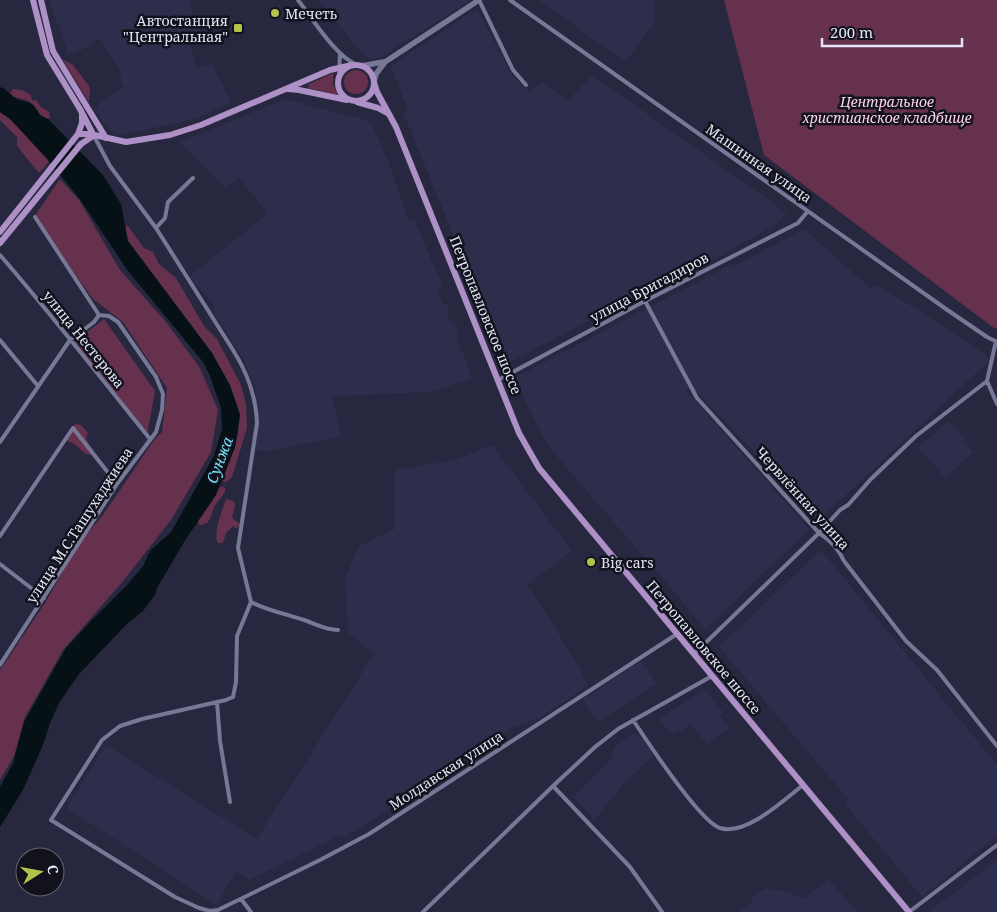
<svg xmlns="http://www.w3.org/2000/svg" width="997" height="912" font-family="'Noto Serif',serif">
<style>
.built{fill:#2d2d4c}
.green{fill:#65314c}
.water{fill:#051114}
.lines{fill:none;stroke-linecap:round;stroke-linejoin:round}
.minor{stroke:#767895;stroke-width:4}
.secondary{stroke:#767895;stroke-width:5.5}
.primary{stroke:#ad90c6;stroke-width:6}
.poi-dot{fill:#b3c24b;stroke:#12121d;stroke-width:2}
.labels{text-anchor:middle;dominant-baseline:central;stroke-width:5;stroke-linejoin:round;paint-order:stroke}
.poi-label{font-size:14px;fill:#e3e4f5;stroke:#12121d;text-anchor:start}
.park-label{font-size:14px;font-style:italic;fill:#fed5e8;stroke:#12121d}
.street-label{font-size:14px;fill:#e3e4f5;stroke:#12121d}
.water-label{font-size:15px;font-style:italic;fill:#78e1fb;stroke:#12121d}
</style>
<rect width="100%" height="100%" fill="#272840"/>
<path class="built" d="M49 0H190L197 33 188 35 196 67 212 64 231 102 197 118 181 122 121 135 108 129 95 110 100 102 124 87 119 77 122 74 100 38 75 54 67 53V50Z
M318 0H471L379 58 371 59 364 56Z
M539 0H655L654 24 625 62Z
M477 9 512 75 530 93 535 87 543 82 568 101 592 75 787 213 777 224 699 268 697 264 506 364 403 112 408 110 391 66Z
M285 99 366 120 372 124 389 164 408 220 414 219 443 287 437 289 443 305 447 304 450 310 447 312 450 321 454 320 459 333 456 335 472 378 432 392 332 396 341 437 267 451 255 450 259 412 254 384 243 358 214 313V305L189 277 268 213 238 177 226 188 180 142Z
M804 229 871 289 877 285 936 321 991 359 819 520 694 389 685 390 809 529 705 630 683 602 554 453 547 444 514 378 732 264 736 265Z
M948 421 965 438 962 441 973 452 944 479 939 473 940 471 918 448Z
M492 445 572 551 527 585 553 624 589 685 539 718 512 728 452 768 343 838 341 835 249 880 236 872 216 905 67 808 106 745 257 839 374 654 348 632 345 578 359 546 395 529V470L455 460Z
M821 550 997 765V836L922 897 844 803 848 799 719 647Z
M641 661 656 684 598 722 583 699Z
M705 690 724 713 720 716 730 728 707 745 690 724 681 731 679 729 671 734 659 718Z
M635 732 650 748 652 757 626 781 595 820 573 797 611 759 614 747Z
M997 860V912H928L943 901Z
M829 879 857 912H739L752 902 753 897 762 890 767 888 791 893 794 896 805 898Z"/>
<path class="green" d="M724 0H997V328H994L764 155Z
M62 59 73 65 89 86 90 91 89 102Z
M344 82a12 12 0 1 1 24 0a12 12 0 1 1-24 0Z
M333 73V84L338 95 308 88 309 84Z
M13 89 22 90 31 95 32 101 36 100 41 107 49 112 50 118 47 119 41 116C37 111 35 105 28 101 22 97 15 100 10 93Z
M0 108 50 160 40 172H38L17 146V137L0 120Z
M60 179 79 200 120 270 166 322 200 368 218 410 211 452 171 520 124 580 63 650 25 717 14 756 0 780V670L45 603 80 542 103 515 154 440 162 432 167 388 123 322 93 299 34 217Z
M127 225 144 248 153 252 159 264 176 278 204 326 217 339 241 385 246 404 247 428 232 477 226 482 222 481 235 447 238 434 240 415 237 404 212 353 128 241 124 230Z
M104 319 155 391 147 435 73 343Z
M75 424 81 425 88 433 86 439 93 450 91 455C81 454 78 443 67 441L65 436Z
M222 486 225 488V492C222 497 217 502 214 507 211 515 211 525 199 525L198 520 217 489Z
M226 499 234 501 235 506 232 518 240 524 237 529 233 526 226 533 223 543H218C212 534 223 509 226 499Z"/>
<path class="water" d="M0 87C6 89 9 93 14 97 27 106 30 96 40 115L48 119 103 175 121 204 128 241 212 353 230 385 240 415 235 447 216 495 184 542 157 588 155 595 143 611 126 625 79 674 59 703 50 723 43 745 24 788 0 827V787L13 763 24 722 66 648 93 619 127 585 143 566 150 551 171 532 214 456 222 429 221 408 210 376 203 362 128 271 79 198 47 159 11 120 0 112Z"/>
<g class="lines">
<path class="minor" d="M298 0C313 19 335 56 357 65
M479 0 513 70 526 85
M510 0 946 309 987 337 997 342
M339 76 340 53
M94 136 110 166 156 228 233 350C247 372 256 397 257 423L238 548 251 602 237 636 236 682 233 697 226 700 142 719 120 726 102 740 51 820 175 897 199 908 210 911 218 910 320 860 369 834 677 634
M156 228 165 218 168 202 193 178
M0 255C52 315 100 377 150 439
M645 301 697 398 819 533C830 540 839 549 844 561L906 641 937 670 997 746
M0 340 38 386
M498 380 645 301 798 223 808 211
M987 381 997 404
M0 442 70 340 94 322 99 315
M0 536 73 428 117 484
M0 564 44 598
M251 602C268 611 287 614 304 620 316 624 325 630 338 630
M694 654 819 533 840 510 848 505 871 479 916 436 987 381 996 341
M0 665 117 484 156 432 162 410 163 394 156 377 118 322 109 316 99 315 35 217
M217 702 220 741 230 802
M633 720C647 741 699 821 720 828 746 836 784 800 803 785
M553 786 630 867 662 912
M241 899 251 912
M423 912 553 786 595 747 618 729 712 676
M909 912 997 845"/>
<path class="secondary" d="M361 66 383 62
M374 82 376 74 385 62 479 0"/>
<path class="primary" d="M33 0 47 55 80 109 94 136
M41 0 53 51 106 138
M338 83a18 18 0 1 1 36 0a18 18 0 1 1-36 0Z
M374 82 377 92 396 127 519 433 539 468 909 912
M288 89 299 90 347 100
M357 102 378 108 387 113
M78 134 82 123V114
M0 232 78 134H90L126 142 170 135 201 125 330 70 352 65
M0 243 81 144 93 136"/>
</g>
<g class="poi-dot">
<circle cx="275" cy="13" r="5"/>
<rect x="233" y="23" width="10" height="10" rx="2.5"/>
<circle cx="591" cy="562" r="5"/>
</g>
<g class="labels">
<g class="poi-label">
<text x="285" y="13">Мечеть</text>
<text x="228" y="20" text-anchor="end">Автостанция<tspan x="228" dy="16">"Центральная"</tspan></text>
<text x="601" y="562">Big cars</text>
</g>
<g class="park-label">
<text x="887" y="101">Центральное<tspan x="887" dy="16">христианское кладбище</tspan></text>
</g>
<g class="street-label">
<text transform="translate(759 163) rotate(35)">Машинная улица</text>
<text transform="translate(649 287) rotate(-28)">улица Бригадиров</text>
<text transform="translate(486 315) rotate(68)">Петропавловское шоссе</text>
<text transform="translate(84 339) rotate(51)">улица Нестерова</text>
<text transform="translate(803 498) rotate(48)">Червлённая улица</text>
<text transform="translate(79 525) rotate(-57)">улица М.С.Ташухаджиева</text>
<text transform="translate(704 647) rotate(50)">Петропавловское шоссе</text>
<text transform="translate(446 770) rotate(-33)">Молдавская улица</text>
</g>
<g class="water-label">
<text transform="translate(219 460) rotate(-69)">Сунжа</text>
</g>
</g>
<g transform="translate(40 872) rotate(79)"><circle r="24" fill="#12121d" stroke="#666673"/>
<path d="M0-4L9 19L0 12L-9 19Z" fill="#b3c24b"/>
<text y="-8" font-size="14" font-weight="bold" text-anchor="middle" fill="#e3e4f5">С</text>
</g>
<path d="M822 38v8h140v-8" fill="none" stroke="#e3e4f5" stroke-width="2.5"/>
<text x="830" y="38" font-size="15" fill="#e3e4f5" stroke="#12121d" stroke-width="4" paint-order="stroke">200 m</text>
</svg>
